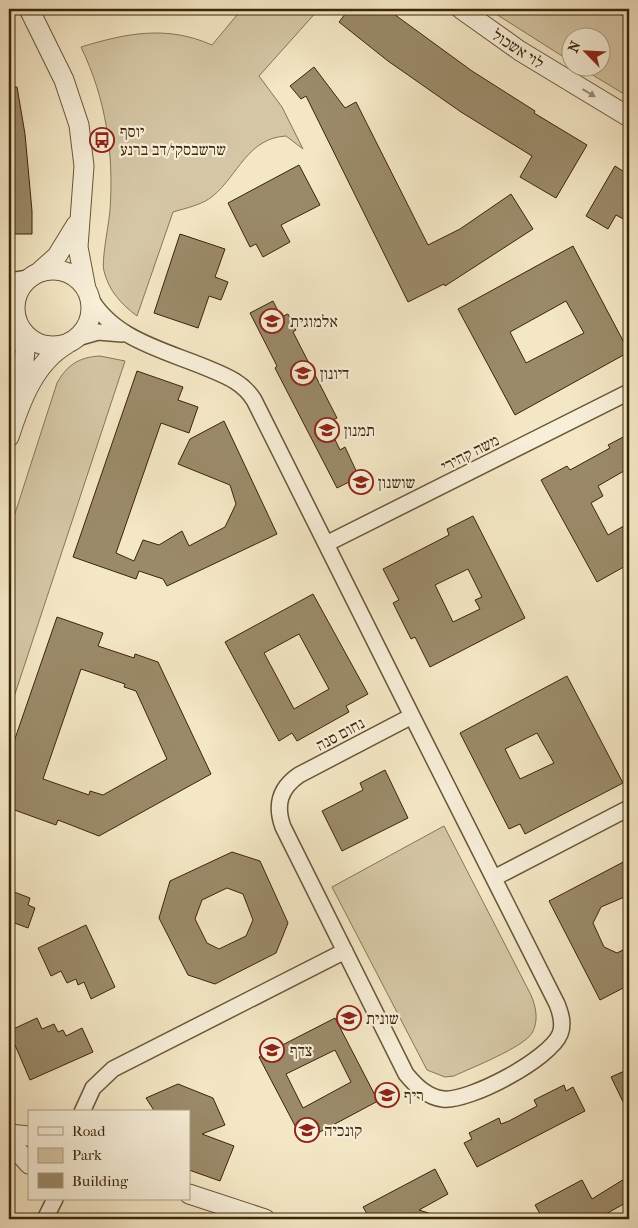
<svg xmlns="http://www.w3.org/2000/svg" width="638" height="1228" font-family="'IM FELL French Canon','Frank Ruhl Libre',serif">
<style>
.green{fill:#d5c6a5;stroke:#887656}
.building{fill:#9b8a6a;stroke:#3b2508;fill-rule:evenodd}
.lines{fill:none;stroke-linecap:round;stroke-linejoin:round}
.minor-casing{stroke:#695637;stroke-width:18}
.tertiary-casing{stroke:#695637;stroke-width:21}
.minor{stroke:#f8efd9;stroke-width:15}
.tertiary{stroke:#f8efd9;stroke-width:19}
.oneway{fill:#9a8a70}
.labels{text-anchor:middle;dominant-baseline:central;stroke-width:4.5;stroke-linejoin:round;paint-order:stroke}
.street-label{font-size:16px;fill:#3b2508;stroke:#f8efd9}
.poi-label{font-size:16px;fill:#3b2508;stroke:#f8efd9;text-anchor:start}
</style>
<rect width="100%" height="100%" fill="#f4e7c5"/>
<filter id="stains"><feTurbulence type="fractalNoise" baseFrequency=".004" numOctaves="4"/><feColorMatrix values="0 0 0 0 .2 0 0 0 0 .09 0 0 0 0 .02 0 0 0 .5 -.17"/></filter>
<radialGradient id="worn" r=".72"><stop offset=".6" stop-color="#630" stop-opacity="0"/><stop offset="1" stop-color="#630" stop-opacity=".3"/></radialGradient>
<path class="green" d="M242 9H319L259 76 282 107 303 149 286 136C248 138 238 175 213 196 202 205 186 208 173 212L137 316C121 304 109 291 104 271 101 261 109 224 110 210 114 153 106 99 81 47 127 33 167 25 212 45Z
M488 9H611L629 19V97L581 68H600V38H570V61Z
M100 356 125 361 9 712V532L57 383C67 365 79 357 100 356Z
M444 826 531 995C536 1007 539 1021 532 1033 524 1047 471 1068 454 1076L445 1077 427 1070 332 887Z"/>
<path class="building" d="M349 9H387L472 71 535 111 534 113 587 145 556 198 520 177 532 156 461 112 388 61 339 22Z
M314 67 345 108 356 102 428 245 460 229 511 194 533 229 445 286 444 284 408 302 306 96 301 99 290 86Z
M9 87H17L25 134 32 211V234H9Z
M299 165 320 205 281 225 290 242 263 257 256 244 250 247 228 203Z
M615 166 629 175V222L616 215 608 229 586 216Z
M180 234 225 249 215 277 228 282 221 300 209 296 198 328 154 313Z
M573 246 629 352 515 415 458 309ZM566 301 584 333 526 363 510 332Z
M273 301 281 317 288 314 296 330 293 332 337 418 327 423 340 450 345 447 359 477 337 488 275 368 277 366 250 313Z
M137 371 183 387 178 400 198 407 189 433 161 423 116 553 134 561 143 540 159 545 182 531 189 546 225 527 236 504 230 485 178 464 190 439 224 421 277 534 167 586 163 579 139 571 136 579 73 557Z
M629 434V468L598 486 603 496 591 503 608 535 629 523V564L597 582 541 480 567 466 570 470 610 448 608 445Z
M473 516 525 618 430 667 415 637 411 639 393 603 399 600 383 569 449 535 447 529ZM468 569 482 597 475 600 480 609 453 622 435 585Z
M313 594 368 694 346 706 349 712 297 741 292 733 279 741 225 642ZM299 634 329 689 294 709 264 653Z
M57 617 103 633 98 646 134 658 135 654 158 662 211 774 99 836 58 820 56 825 9 808V756ZM81 669 125 684 124 687 136 691 167 759 103 795 90 791 89 795 43 779Z
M567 676 623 783 525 834 520 824 509 829 460 733ZM537 733 554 763 520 779 505 749Z
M385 770 408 818 342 851 322 811 363 790 360 783Z
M232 852 260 861 288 923 276 953 215 984 188 975 159 918 170 881ZM227 888 243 894 253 920 246 936 219 949 207 943 195 919 202 900Z
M629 859V895L601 907 593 923 604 947 617 953 629 947V985L600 1000 549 901Z
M9 890 30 898 28 905 35 908 28 928 9 921Z
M86 925 115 987 91 999 84 982 78 985 76 979 67 983 61 971 51 976 38 948Z
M37 1018 42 1029 54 1024 58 1032 63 1030 66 1036 82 1028 93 1052 30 1080 9 1031Z
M335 1018 378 1101 303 1141 259 1057ZM335 1050 351 1082 303 1108 286 1074Z
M629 1069V1114L611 1077Z
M178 1084 213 1098 225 1125 202 1134 234 1146 220 1181 189 1170V1112H155L146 1098Z
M564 1085 566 1091 573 1087 585 1111 477 1167 464 1143 472 1139 469 1133 499 1118 501 1124 509 1121 537 1106 534 1100Z
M435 1169 448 1194 419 1210 438 1216 437 1219H370L363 1207Z
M629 1176V1201L597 1219H543L535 1205 582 1180 592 1199Z"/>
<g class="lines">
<defs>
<path id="minor" d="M9 281 29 278
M88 294C111 339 164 350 207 368 226 376 243 382 254 400L412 716
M9 306 16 316
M77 338 98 332 122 334
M326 544 629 392
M412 716 557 1004C561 1014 564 1024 560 1034 550 1059 469 1102 443 1099 427 1097 416 1086 406 1074L283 827C275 805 280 788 299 775Z
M494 878 629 808
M82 1112 93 1088 113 1069 345 951
M45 1219 55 1199"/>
<path id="tertiary" d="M29 9 64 80 79 125 84 166 78 247 86 289
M461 9 520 51 629 117
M15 308a38 38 0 1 1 76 0a38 38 0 1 1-76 0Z
M38 273 57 256 76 225
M20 328 25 350 21 394
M9 437C20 403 34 363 67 344
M9 1134 29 1136
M9 1141 29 1164
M189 1194 265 1219"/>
</defs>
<use href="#minor" class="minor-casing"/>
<use href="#tertiary" class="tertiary-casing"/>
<use href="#minor" class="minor"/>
<use href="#tertiary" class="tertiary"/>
</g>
<defs><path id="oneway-solid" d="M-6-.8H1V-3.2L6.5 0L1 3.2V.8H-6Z" transform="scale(1.25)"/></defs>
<use class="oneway" href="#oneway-solid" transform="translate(589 93) rotate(31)"/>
<defs>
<symbol id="bus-ring" viewBox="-11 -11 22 22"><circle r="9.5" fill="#f8efd9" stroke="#8f2418" stroke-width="1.5"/><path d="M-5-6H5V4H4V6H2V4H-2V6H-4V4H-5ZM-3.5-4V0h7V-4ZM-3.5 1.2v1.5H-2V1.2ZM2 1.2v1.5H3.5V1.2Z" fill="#8f2418"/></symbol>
<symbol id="school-ring" viewBox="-11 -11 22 22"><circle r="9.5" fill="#f8efd9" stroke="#8f2418" stroke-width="1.5"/><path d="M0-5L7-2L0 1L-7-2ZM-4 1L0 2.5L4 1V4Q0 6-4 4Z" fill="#8f2418"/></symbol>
</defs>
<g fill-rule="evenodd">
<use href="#bus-ring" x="88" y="126" width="28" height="28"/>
<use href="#school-ring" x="258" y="307" width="28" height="28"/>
<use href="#school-ring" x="289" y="359" width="28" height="28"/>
<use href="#school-ring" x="313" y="416" width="28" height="28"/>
<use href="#school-ring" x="347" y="468" width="28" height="28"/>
<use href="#school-ring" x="335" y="1004" width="28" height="28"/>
<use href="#school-ring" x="258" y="1036" width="28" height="28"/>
<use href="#school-ring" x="373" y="1081" width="28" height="28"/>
<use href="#school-ring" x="293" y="1116" width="28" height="28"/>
</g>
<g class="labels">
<g class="street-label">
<text transform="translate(518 49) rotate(33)">לוי אשכול</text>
<text transform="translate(470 453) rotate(-27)">משה קהירי</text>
<text transform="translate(340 734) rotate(-28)">נחום סנה</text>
</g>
<g class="poi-label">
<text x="120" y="131">יוסף<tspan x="120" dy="18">שרשבסקי/דב ברנע</tspan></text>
<text x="290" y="321">אלמוגית</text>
<text x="320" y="373">דיונון</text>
<text x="344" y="430">תמנון</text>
<text x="378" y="482">שושנון</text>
<text x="366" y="1018">שונית</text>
<text x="290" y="1050">צדף</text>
<text x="404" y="1095">ריף</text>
<text x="324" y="1130">קונכיה</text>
</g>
</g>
<rect width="638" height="1228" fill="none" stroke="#f4e7c5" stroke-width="30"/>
<rect x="10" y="10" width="618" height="1208" fill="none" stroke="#3b2508" stroke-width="2.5"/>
<rect x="15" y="15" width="608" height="1198" fill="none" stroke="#3b2508"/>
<rect x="28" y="1110" width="162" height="90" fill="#f8efd9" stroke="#ac9e85"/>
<rect x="38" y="1127" width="25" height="8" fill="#f8efd9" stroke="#ac9e85"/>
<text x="72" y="1136" font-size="15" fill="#3b2508">Road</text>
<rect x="38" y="1148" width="25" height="15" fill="#d5c6a5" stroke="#ac9e85"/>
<text x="72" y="1160" font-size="15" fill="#3b2508">Park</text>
<rect x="38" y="1173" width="25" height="15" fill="#9b8a6a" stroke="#ac9e85"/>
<text x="72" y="1186" font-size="15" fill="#3b2508">Building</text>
<g transform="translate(586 52) rotate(294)"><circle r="24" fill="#f8efd9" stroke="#ac9e85"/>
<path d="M0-4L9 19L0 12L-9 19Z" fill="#8f2418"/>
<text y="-8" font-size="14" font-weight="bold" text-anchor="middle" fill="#3b2508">N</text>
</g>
<rect width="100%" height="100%" filter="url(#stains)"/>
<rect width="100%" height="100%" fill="url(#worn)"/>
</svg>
